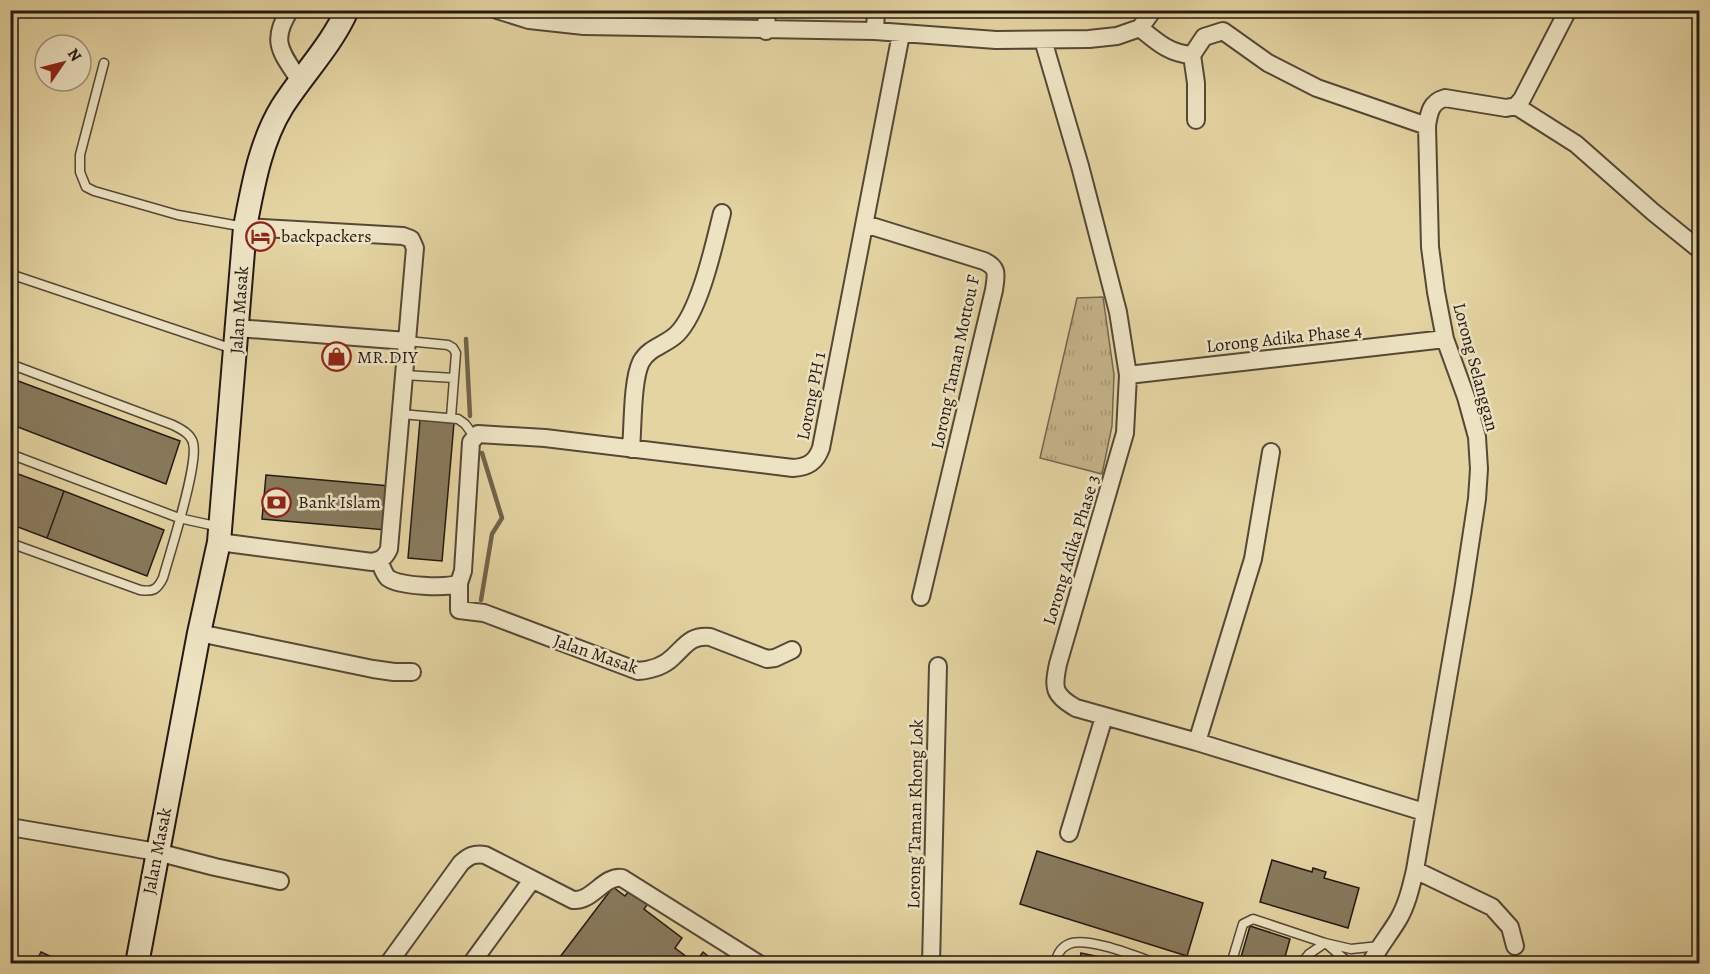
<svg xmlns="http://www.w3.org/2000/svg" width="1710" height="974" font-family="Alegreya,serif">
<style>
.park{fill:url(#park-tufts);stroke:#74664e;stroke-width:1.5}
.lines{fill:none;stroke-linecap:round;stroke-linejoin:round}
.stream{stroke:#71634b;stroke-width:4.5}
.building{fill:#887a5d;stroke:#251913;stroke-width:1.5}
.lane-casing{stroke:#554837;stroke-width:11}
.street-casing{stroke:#554837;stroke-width:20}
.secondary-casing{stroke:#251913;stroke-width:26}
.lane{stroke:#ede3c3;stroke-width:8}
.street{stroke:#ede3c3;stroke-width:16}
.secondary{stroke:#ede3c3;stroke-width:22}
.labels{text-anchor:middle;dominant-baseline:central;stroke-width:5;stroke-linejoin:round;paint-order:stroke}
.poi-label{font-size:18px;fill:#251913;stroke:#ede3c3;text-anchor:start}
.street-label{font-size:18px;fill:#251913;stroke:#ede3c3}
</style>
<defs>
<pattern id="park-tufts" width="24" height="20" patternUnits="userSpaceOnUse" patternTransform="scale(1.5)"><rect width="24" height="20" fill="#c4b48a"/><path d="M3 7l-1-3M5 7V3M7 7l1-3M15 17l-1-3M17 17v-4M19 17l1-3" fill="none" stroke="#a89a76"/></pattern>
</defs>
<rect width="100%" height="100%" fill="#e4d4a2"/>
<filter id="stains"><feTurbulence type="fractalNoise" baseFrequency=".00333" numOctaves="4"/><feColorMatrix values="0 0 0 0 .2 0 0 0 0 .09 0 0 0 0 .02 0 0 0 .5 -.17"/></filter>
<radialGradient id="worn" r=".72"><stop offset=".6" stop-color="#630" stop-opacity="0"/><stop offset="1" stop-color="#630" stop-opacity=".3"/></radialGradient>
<path class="park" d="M1103 297 1114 375 1112 426 1102 474 1040 458 1077 298Z"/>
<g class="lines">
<path class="stream" d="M466 339 470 416
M481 600 492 534 502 518 482 453"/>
</g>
<path class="building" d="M10 378 180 441 166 484 10 424Z
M420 420 454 423 442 561 408 558Z
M10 471 64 491 47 538 10 524Z
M266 475 390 486 386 530 262 519Z
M64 491 164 530 147 576 47 538Z
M1037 851 1203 903 1187 956 1020 904Z
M1272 860 1312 872 1313 868 1326 872 1324 878 1359 888 1348 928 1260 902Z
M613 887 625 896 632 887 650 901 644 909 682 938 675 948 695 963 703 952 718 964H568L560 957Z
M1250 926 1290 939 1283 964H1239Z
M41 952 67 964H35Z
M1081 953 1133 964H1079Z"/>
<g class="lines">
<defs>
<path id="lane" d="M104 63 80 155V172L86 187 94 191 178 215 245 227
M10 274 233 349
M407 341 448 345 453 348 456 353 451 417
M10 364 173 425C181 429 191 434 193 443 199 463 170 553 163 578 157 590 153 592 140 590L10 543
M404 375 454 378
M401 414 458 419 465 424 474 436
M10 454 179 518 220 527
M1328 945 1350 964
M1055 964C1057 955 1060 948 1069 944 1087 936 1138 957 1158 964
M1231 964 1243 924 1253 919 1325 943 1351 949 1379 946
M1301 964 1309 954 1325 943"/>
<path id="street" d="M290 10C269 42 282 53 300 81
M497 10 529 20 584 26 875 31 876 10
M1140 28C1157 42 1170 54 1192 55
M766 31 767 10
M875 31 996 40 1089 39 1117 36 1140 28 1153 10
M1043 40 1080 166 1118 312 1128 375 1125 433 1058 664C1053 688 1053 695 1076 708L1197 742 1424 812
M1516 106 1576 144 1653 212 1700 250
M1196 120V83L1192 55 1204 37 1223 31 1268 63 1317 88 1427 126
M865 224 984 261C999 268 996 275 994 290L921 597
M237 328 407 341
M1128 375 1445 339
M631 449C633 427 632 380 641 362 649 347 666 345 677 334 700 311 714 245 722 213
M219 542 372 562C381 560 385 558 389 549L415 248 411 239 403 236 245 227
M379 561C382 566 383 573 388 578 399 586 447 589 459 583L463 571 471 442 478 434 545 438 793 468C808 467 816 462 821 448L901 34
M459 583V610L484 613 638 671C651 670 663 667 673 657 686 645 691 635 710 637L767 659 775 658 792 650
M199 633 373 669 394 672H412
M1197 742 1253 559 1271 452
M10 827 157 852 215 867 280 881
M1069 833 1104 717
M1415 870 1492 907 1510 927 1515 946
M388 964 461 863C469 856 474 853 485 855L573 900C592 902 604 875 622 878L759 964
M471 964 532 880
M931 964 938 666
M1370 964C1378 948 1389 935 1398 920 1407 905 1411 887 1415 870L1463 591 1477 499 1479 469 1477 437 1466 397 1445 339 1436 292 1430 247 1427 126C1429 112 1431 102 1445 98L1506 108 1516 106 1522 99 1568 10"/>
<path id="secondary" d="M137 964 199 633 219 542 245 227C253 186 260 143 282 107 303 74 331 46 347 10"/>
</defs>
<use href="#lane" class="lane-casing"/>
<use href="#street" class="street-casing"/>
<use href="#secondary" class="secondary-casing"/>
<use href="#lane" class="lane"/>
<use href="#street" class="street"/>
<use href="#secondary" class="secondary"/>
</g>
<defs>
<symbol id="hotel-ring" viewBox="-11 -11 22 22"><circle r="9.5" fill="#ede3c3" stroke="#8f2418" stroke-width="1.5"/><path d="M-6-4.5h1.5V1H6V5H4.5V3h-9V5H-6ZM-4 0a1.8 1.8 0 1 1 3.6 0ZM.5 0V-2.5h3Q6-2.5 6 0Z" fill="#8f2418"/></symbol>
<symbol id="shop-ring" viewBox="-11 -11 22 22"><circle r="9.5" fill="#ede3c3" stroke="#8f2418" stroke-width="1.5"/><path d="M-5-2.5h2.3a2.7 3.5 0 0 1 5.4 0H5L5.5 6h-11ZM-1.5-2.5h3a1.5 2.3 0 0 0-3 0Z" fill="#8f2418"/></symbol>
<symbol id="bank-ring" viewBox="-11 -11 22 22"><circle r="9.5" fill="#ede3c3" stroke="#8f2418" stroke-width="1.5"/><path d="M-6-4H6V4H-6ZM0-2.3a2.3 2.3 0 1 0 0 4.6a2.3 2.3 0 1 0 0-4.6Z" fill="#8f2418"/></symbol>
</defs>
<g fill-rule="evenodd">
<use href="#hotel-ring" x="244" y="220" width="33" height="33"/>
<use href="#shop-ring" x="320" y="340" width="33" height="33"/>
<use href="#bank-ring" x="260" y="486" width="33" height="33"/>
</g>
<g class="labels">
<g class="poi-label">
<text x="281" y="236">backpackers</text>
<text x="357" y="357">MR.DIY</text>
<text x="298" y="502">Bank Islam</text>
</g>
<g class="street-label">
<text transform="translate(239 310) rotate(-86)">Jalan Masak</text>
<text transform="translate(1284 338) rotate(-6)">Lorong Adika Phase 4</text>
<text transform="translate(955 362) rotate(-78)">Lorong Taman Mottou F</text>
<text transform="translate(1476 367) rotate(75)">Lorong Selanggan</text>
<text transform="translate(811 396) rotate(-79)">Lorong PH 1</text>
<text transform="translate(1071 550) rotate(-73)">Lorong Adika Phase 3</text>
<text transform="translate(596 654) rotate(19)">Jalan Masak</text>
<text transform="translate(915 814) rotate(-89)">Lorong Taman Khong Lok</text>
<text transform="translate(157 851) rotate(-79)">Jalan Masak</text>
</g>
</g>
<rect width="1710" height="974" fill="none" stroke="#e4d4a2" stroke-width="36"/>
<rect x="12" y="12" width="1686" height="950" fill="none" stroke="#251913" stroke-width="3"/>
<rect x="18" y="18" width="1674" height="938" fill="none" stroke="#251913" stroke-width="1.5"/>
<g transform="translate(63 63) rotate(55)"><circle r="28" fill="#ede3c3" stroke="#9d927d" stroke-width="1.5"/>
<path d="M0-4.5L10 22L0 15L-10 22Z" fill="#8f2418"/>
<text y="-9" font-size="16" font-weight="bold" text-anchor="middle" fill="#251913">N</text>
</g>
<rect width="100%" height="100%" filter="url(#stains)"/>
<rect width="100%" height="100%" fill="url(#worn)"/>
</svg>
